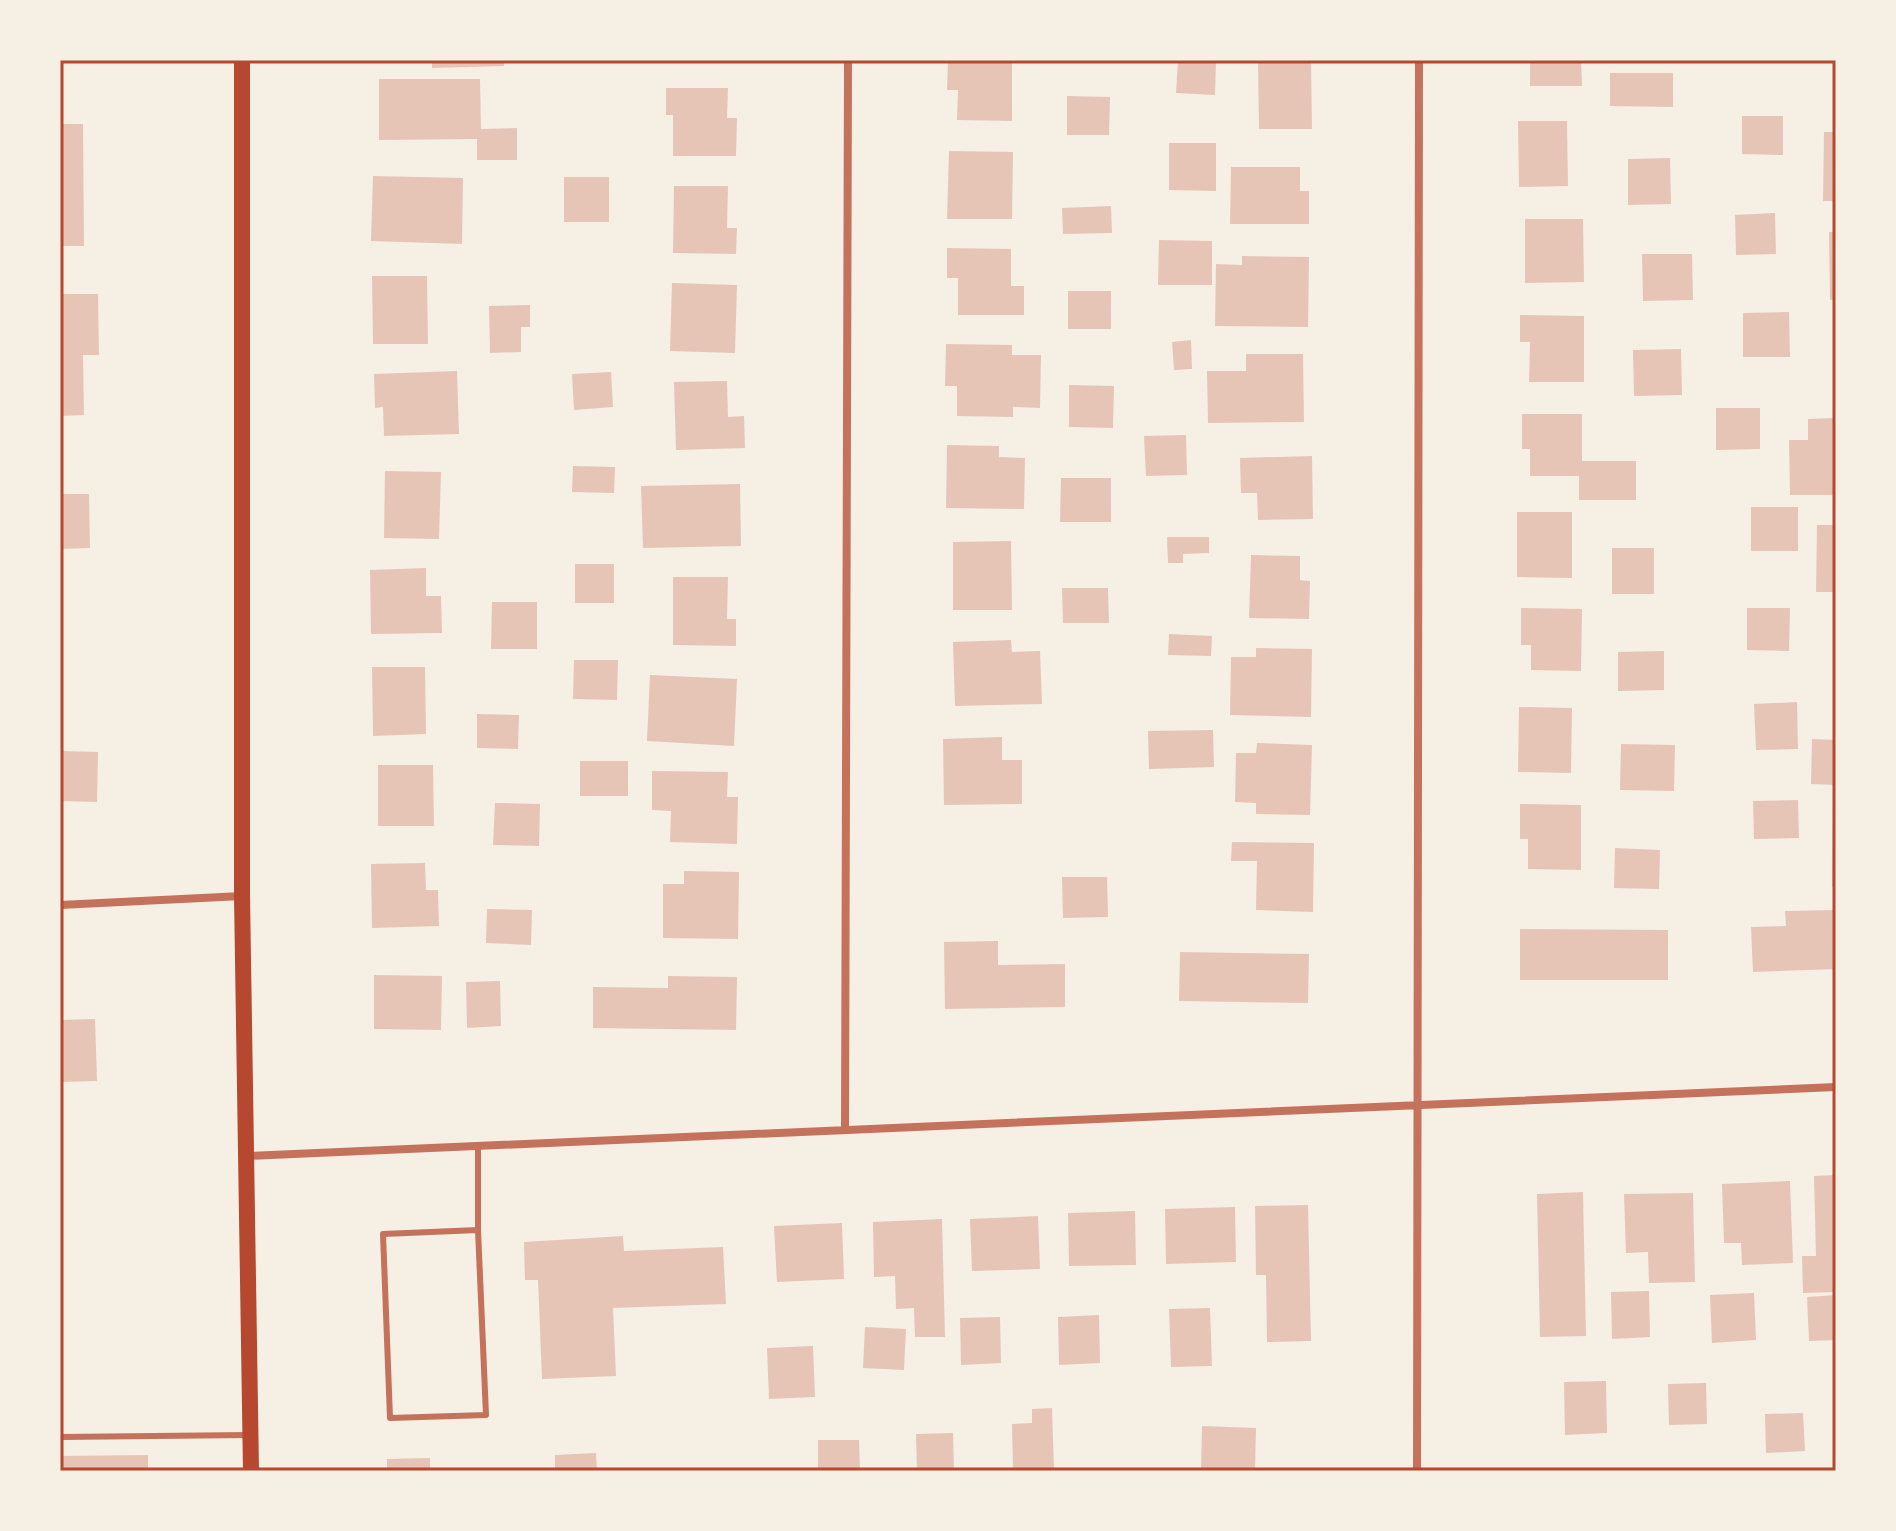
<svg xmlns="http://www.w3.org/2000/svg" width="1896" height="1531" font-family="'Space Grotesk',sans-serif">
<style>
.building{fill:#e6c5b7}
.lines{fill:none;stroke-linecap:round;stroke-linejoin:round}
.service{stroke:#c5725c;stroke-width:6}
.minor{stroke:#c5725c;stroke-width:8}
.secondary{stroke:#b5482f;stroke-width:16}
.neatline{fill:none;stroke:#b5482f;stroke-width:3}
</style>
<rect width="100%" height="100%" fill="#f6efe4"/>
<path class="building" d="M432 60H504V66L432 68Z
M948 60H1012V121L957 120 958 90H947Z
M1178 60H1216L1215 95 1176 93Z
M1311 60 1312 129H1259L1258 62Z
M1530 60H1581L1582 86H1530Z
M1610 73H1673V107L1610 106Z
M379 79H480L481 129 517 128V160H477V139L379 140Z
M666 88H728L727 118H737L736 156H673V115H666Z
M1067 96 1110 97 1109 135H1067Z
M1742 116H1783V155L1742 154Z
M1518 121H1567L1568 186 1519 187Z
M60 124H83L84 246H60Z
M1824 132H1836V201H1823Z
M1169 143H1216V191L1169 190Z
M949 151 1013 152 1012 219H947Z
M1670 158 1671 204 1628 205V159Z
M1231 167H1300V191H1309V224H1230Z
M373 176 463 178 462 244 371 241Z
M564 177H609V222H564Z
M674 186H728L727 228H737L736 254 673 253Z
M1111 206 1112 233 1063 234 1062 208Z
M1775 213 1776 254 1736 255 1735 215Z
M1525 219H1583L1584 282 1525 283Z
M1829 232H1836V299L1830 300Z
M1159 240 1212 241V285H1158Z
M947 248 1011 249V286H1024V315H958V278H947Z
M1642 254H1692L1693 300 1643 301Z
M1242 256 1309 257 1308 327 1215 326 1216 264 1242 265Z
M372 276H427L428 344H373Z
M672 283 737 285 735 353 670 351Z
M1068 291H1111V329H1068Z
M60 294H98L99 355H83L84 415 60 416Z
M530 305V327H521V352L490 353 489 306Z
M1789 312 1790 357H1743V313Z
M1520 315 1584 316V382H1529L1530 342H1520Z
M1191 340 1192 369 1174 370 1172 342Z
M946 344 1012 345V355H1041L1040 408 1013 407V417L957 416V386H945Z
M1681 349 1682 395 1634 396 1633 350Z
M1246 354H1303L1304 422 1208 423 1207 371H1246Z
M457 371 459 434 384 436 383 407 375 408 374 374Z
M611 372 613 407 574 410 572 374Z
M727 381 728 417 744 416 745 448 676 450 674 382Z
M1069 385 1114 386 1113 428 1069 427Z
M1716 408H1760V449L1716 450Z
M1522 414H1582V461H1636V500H1579V476H1530V449H1522Z
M1836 418V495H1790L1789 440H1808V419Z
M1186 435 1187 475 1146 476 1144 436Z
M947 445 999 446V457L1025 458 1024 509 946 508Z
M1312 456 1313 519 1258 520 1257 493H1241L1240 458Z
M573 466 615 467 614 493 572 492Z
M385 471 441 472 439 539 384 538Z
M1061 478H1111V522H1060Z
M740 484 741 546 643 548 641 486Z
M60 494H89L90 548 60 549Z
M1751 507H1798V551H1751Z
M1517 512H1572V578L1517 577Z
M1817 525H1836V592H1816Z
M1167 537H1209V553L1183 554V563H1168Z
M1011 541 1012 610H953V542Z
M1612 548H1654V594H1612Z
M1251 555 1300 556V580L1310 581 1309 619 1249 618Z
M575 564H614V603H575Z
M426 568V596H441L442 633 371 634 370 570Z
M673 577H728L727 619H736V646L673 645Z
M1062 588H1108L1109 623H1063Z
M492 602H537V649H491Z
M1521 608 1582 609 1581 671 1531 670V645H1521Z
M1747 608H1790L1789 651 1747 650Z
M1169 634 1212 636 1211 656 1168 655Z
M1011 640 1012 652 1040 651 1042 704 955 706 953 642Z
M1256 648 1312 649 1311 717 1230 715 1231 657H1256Z
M1664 651V690L1618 691V652Z
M574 660H618L617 700 573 699Z
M372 667H425L426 734 373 736Z
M650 675 737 679 734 746 647 741Z
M1797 702 1798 749 1756 750 1754 704Z
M1519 707 1572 708 1571 773 1518 772Z
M477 714 519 715 518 749 477 748Z
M1213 730 1214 767 1149 769 1148 731Z
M1002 737V760H1022V804L944 805 943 739Z
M1812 739 1836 740V785L1811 784Z
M1257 743 1312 745 1310 815 1256 814V803L1235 802 1236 753H1256Z
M1621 744 1675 745 1674 791 1620 790Z
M60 751 98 752 97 802 60 801Z
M580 761H628V796H580Z
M378 765H433L434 826H378Z
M652 771 728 772 727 797H738L737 844 670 842 671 811 652 810Z
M1798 800 1799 838 1754 839 1753 801Z
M495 803 540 804 539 846 493 845Z
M1520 804 1581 805V870L1528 869V839H1520Z
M1833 810H1836V887H1832Z
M1232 842 1314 843 1313 912 1256 910 1257 861H1231Z
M1615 848 1660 850 1659 889 1614 888Z
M425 863 426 890H438L439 926 372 928 371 864Z
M684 871 739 872 738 939 663 938V884H684Z
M1062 877H1107L1108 917 1063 918Z
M487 909 532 910 531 945 486 943Z
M1836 910V969L1753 972 1751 927 1786 926 1785 911Z
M1520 929 1668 930V980H1520Z
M998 941V965L1065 964V1007L945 1009 944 942Z
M1180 952 1309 954 1308 1003 1179 1001Z
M374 975 442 976 441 1030 374 1029Z
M668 976 737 977 736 1030 593 1028V987L668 988Z
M500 981 501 1026 467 1028 466 982Z
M95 1019 97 1081 60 1082V1020Z
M1836 1175V1292L1803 1293 1802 1256H1816L1814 1176Z
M1790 1181 1793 1263 1742 1265 1741 1243H1724L1722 1184Z
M1583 1192 1586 1336 1540 1337 1537 1194Z
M1693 1193 1695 1282 1649 1283 1648 1252 1626 1253 1624 1194Z
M1308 1205 1311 1341 1267 1342 1266 1275H1256L1255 1206Z
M1235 1207 1236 1262 1166 1264 1165 1209Z
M1135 1211 1136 1265 1069 1266 1068 1213Z
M1038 1216 1040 1269 972 1271 970 1219Z
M942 1219 945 1337H915L914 1308 896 1309 895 1276 874 1277 873 1222Z
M842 1223 844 1279 777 1282 774 1226Z
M623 1236 624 1251 723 1247 726 1304 613 1308 616 1376 542 1379 538 1280H525L524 1242Z
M1649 1291 1650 1337 1612 1339 1611 1292Z
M1754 1293 1756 1340 1712 1343 1710 1295Z
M1836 1295V1340L1809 1341 1807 1297Z
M1210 1308 1212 1366 1171 1367 1169 1309Z
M1099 1315 1100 1363 1059 1365 1058 1317Z
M1000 1317 1001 1363 961 1365 960 1318Z
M865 1327 906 1329 904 1370 863 1368Z
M813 1346 815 1397 769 1399 767 1348Z
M1606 1381 1607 1433 1565 1435 1564 1382Z
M1706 1383 1707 1424 1669 1425 1668 1384Z
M1052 1408 1054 1471H1013L1012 1424 1032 1423V1409Z
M1803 1413 1805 1451 1766 1453 1765 1414Z
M1202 1426 1256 1428 1255 1471H1201Z
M953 1433 954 1471H917L916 1434Z
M818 1440H859L860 1471H818Z
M596 1453 597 1471H555V1455Z
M148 1455V1471H60V1456Z
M430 1458V1471H387V1459Z"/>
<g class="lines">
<path class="service" d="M478 1146V1230
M478 1230 486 1415 390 1418 383 1234Z
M60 1437 248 1435"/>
<path class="minor" d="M60 905 242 896
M845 1129 848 60
M247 1156 1836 1087
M1417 1471 1419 60"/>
<path class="secondary" d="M242 60V896L251 1471"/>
</g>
<rect width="1896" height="1531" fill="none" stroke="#f6efe4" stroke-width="124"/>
<rect x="62" y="62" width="1772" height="1407" class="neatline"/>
</svg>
